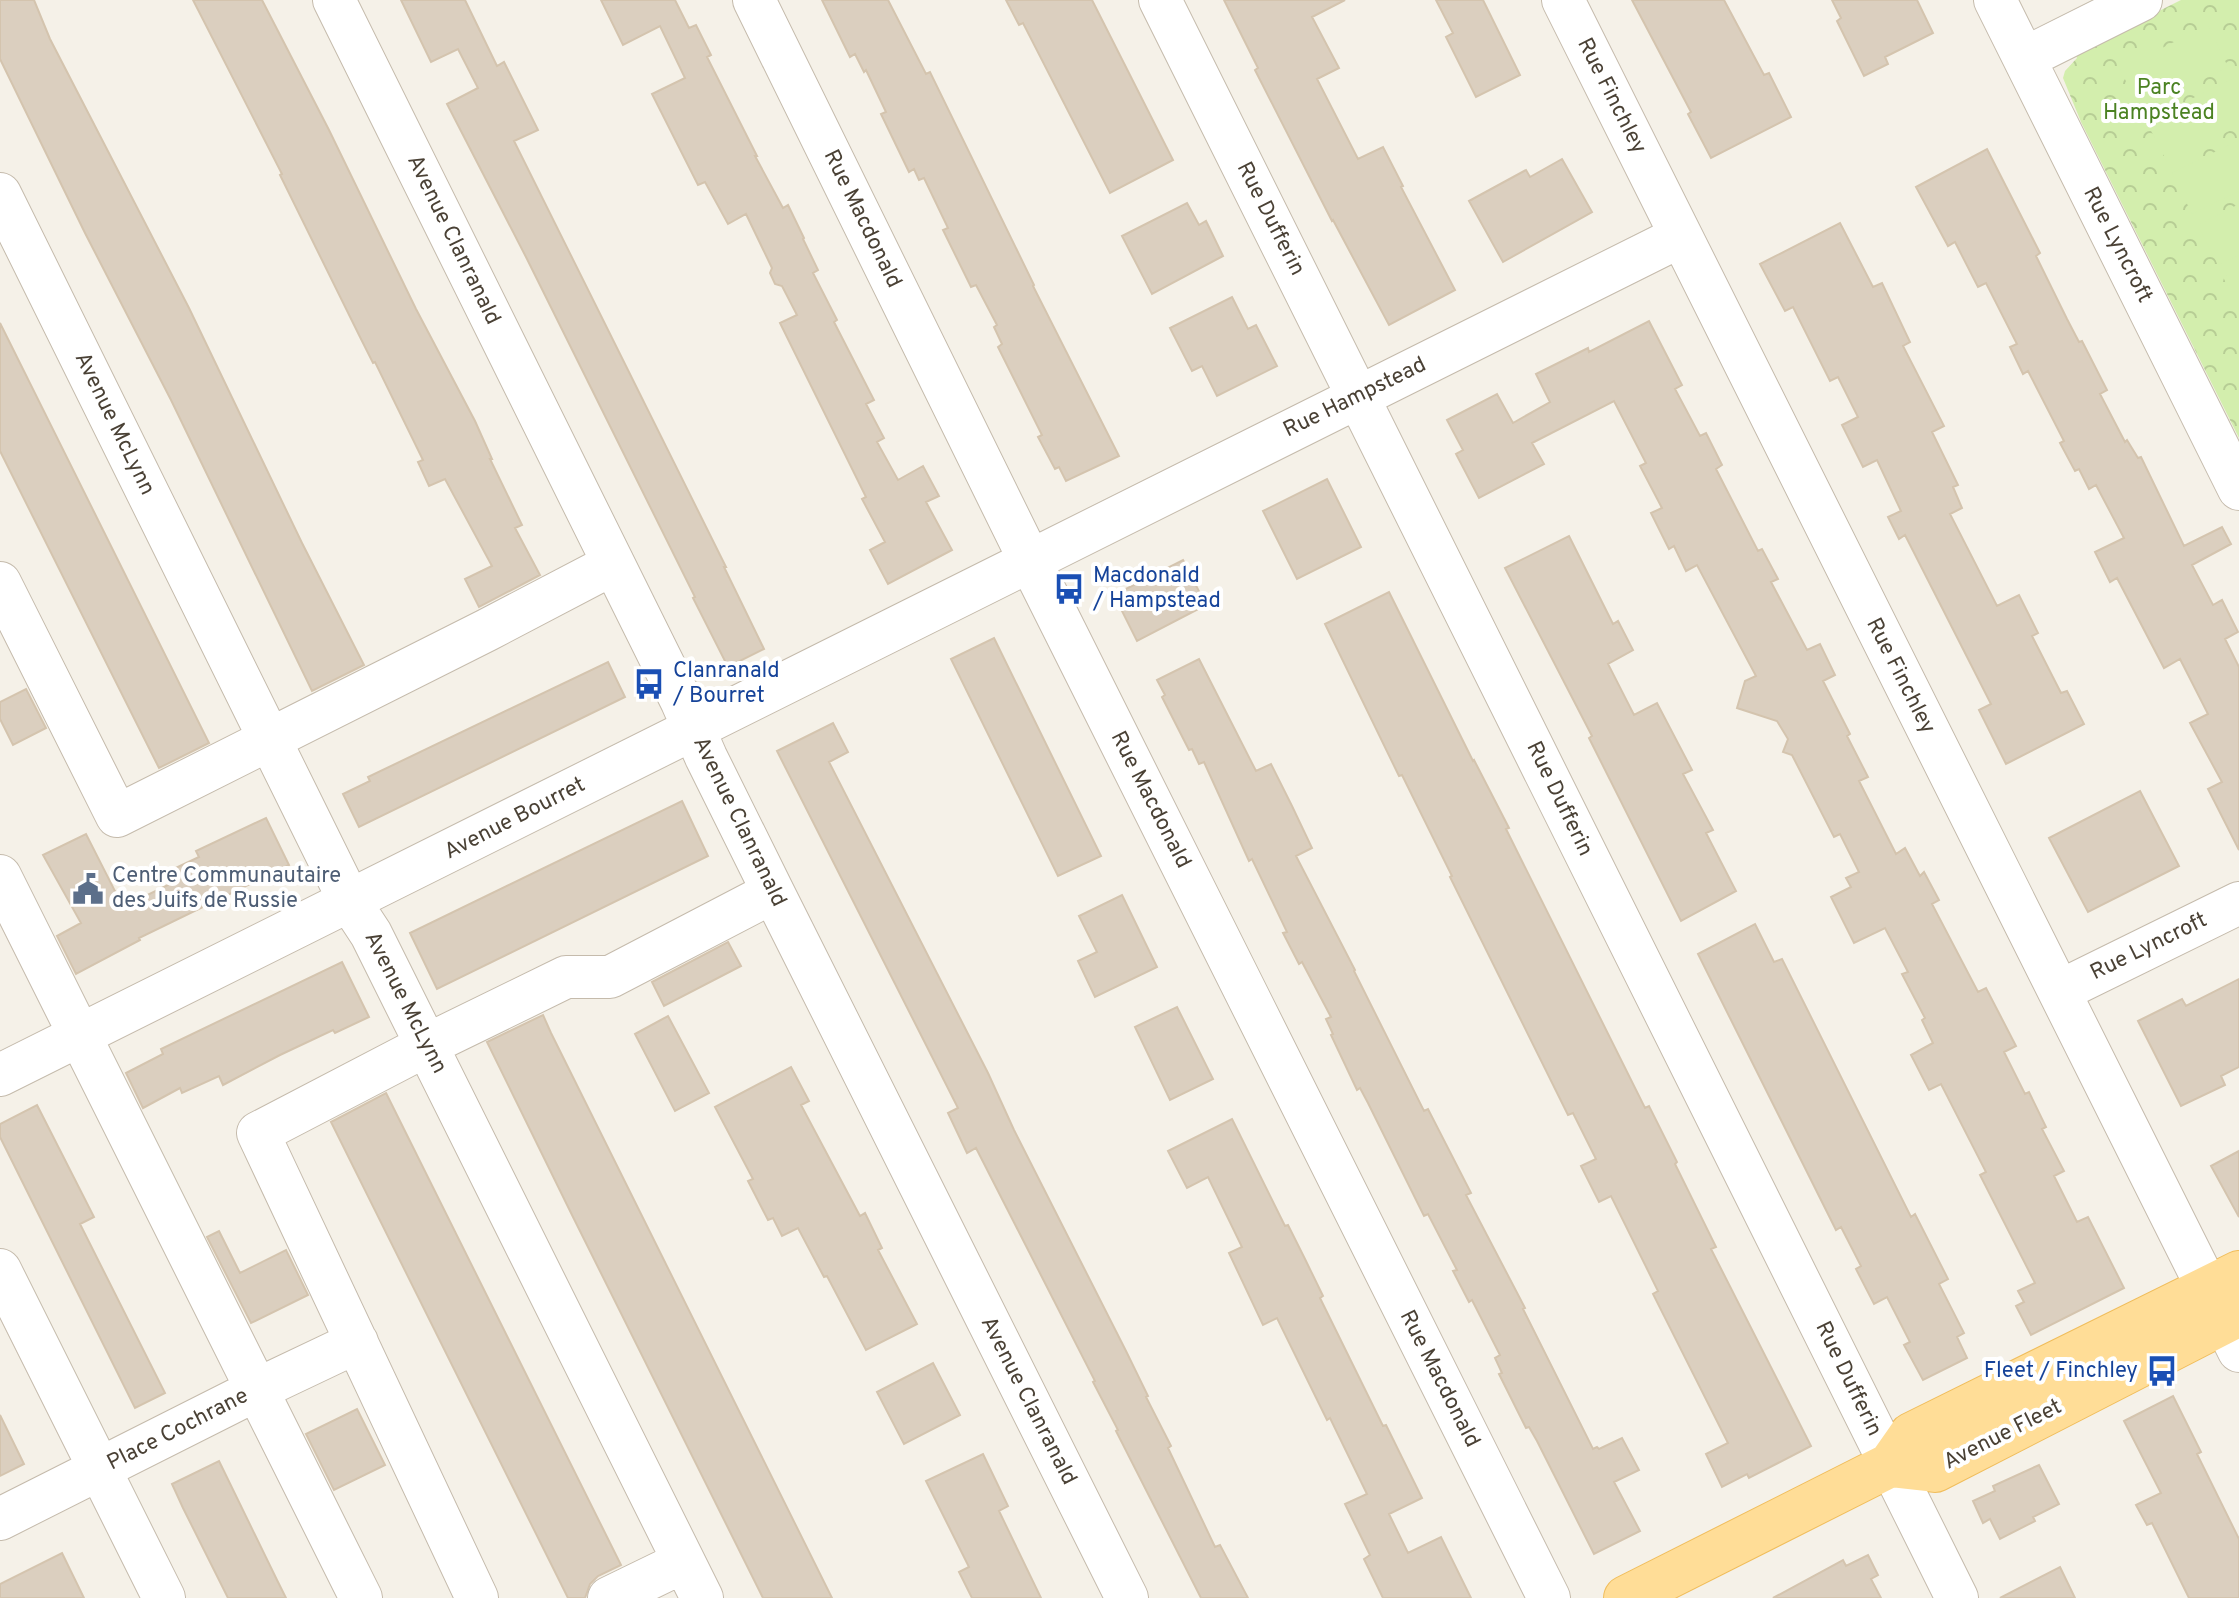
<svg xmlns="http://www.w3.org/2000/svg" width="2239" height="1598" font-family="Overpass,sans-serif">
<style>
.park{fill:url(#park-crowns)}
.garden{fill:#d3eead}
.building{fill:#dbcfbf;stroke:#d4c4ae;stroke-width:2}
.lines{fill:none;stroke-linecap:round;stroke-linejoin:round}
.minor-casing{stroke:#c5bbac;stroke-width:44}
.major-casing{stroke:#f0bd5b;stroke-width:46}
.minor{stroke:#fff;stroke-width:42}
.major{stroke:#ffdd97;stroke-width:44}
.labels{text-anchor:middle;dominant-baseline:central;stroke-width:8;stroke-linejoin:round;paint-order:stroke}
.park-label{font-size:22px;fill:#4b8222;stroke:#fff}
.street-label{font-size:22px;fill:#4a4135;stroke:#fff}
.transit-label{font-size:22px;fill:#164399;stroke:#fff;text-anchor:start}
.service-label{font-size:22px;fill:#4e5e75;stroke:#fff;text-anchor:start}
</style>
<defs>
<pattern id="park-crowns" width="20" height="18" patternUnits="userSpaceOnUse" patternTransform="scale(2)"><rect width="20" height="18" fill="#d3eead"/><path d="M2 6a3 3 0 1 1 6 0M12 15a3 3 0 1 1 6 0" fill="none" stroke="#b7cd95"/></pattern>
</defs>
<rect width="100%" height="100%" fill="#f5f1e8"/>
<path class="park" d="M2181 0H2239V438L2081 122 2063 78 2065 71 2077 58 2075 53Z"/>
<path class="garden" d="M2208 25 2228 67 2140 110 2120 69Z
M2234 78 2239 88V126L2167 162 2146 121Z
M2239 140V191L2192 214 2172 173Z
M2239 204V255L2218 265 2198 225Z
M2239 269V308L2223 277Z"/>
<path class="building" d="M0 0H34L50 39 189 308 302 543 364 665 312 691 171 400 85 233 0 59Z
M193 0H262L329 130 416 309 475 421 492 459H490L522 525 515 528 540 575 479 607 465 579 492 566 445 479 429 486 418 462 423 460 375 362 373 363 360 337 280 175 282 174Z
M401 0H465L497 66 504 62 538 130 514 141 726 567H724L764 649 728 667 693 598 695 597 526 257 447 104 478 88 458 49 431 62Z
M601 0H675L689 28 696 25 711 55 707 57 757 156H755L783 208 788 205 804 238 803 239 818 270 813 273 837 320 834 322 874 400 866 404 884 438 877 442 898 480 923 466 939 496 926 502 952 550 888 584 870 550 885 542 862 499 866 497 780 323 797 315 782 286 775 284 770 273 772 268 746 214 728 224 705 182 698 185 652 94 685 78 660 26 623 45Z
M822 0H888L926 74 930 72 1034 285 1033 286 1119 456 1066 481 1059 467 1055 469 1038 437 1042 435 998 347 1002 344 994 327 997 325 976 285 971 287 943 230 948 228 924 178 919 180 914 169 909 172 881 114 886 112 866 70 864 72 855 54 850 57Z
M1006 0H1092L1173 160 1110 193 1023 23 1019 25Z
M1224 0H1345L1312 17 1339 68 1317 79 1358 159 1383 147 1403 186 1401 187 1455 290 1389 325 1333 220 1332 221 1255 70 1258 68Z
M1436 0H1483L1520 75 1476 97 1446 37 1453 33Z
M1632 0H1724L1764 75 1769 73 1791 117 1711 158 1688 114 1691 112Z
M1832 0H1917L1933 33 1885 57 1888 64 1864 76 1837 21 1841 18Z
M1987 149 2040 253 2036 256 2067 319 2079 342 2082 341 2107 390 2100 394 2125 442 2127 440 2138 458 2141 457 2184 546 2222 527 2231 544 2192 565 2213 605 2222 600 2238 632 2225 639 2239 667V850L2208 789 2222 782 2190 723 2208 714 2180 659 2164 668 2117 578 2110 582 2095 552 2124 538 2096 485 2089 489 2079 469 2075 471 2060 443 2064 441 2028 371 2023 374 2010 347 2017 344 1986 283 1978 287 1955 242 1948 246 1916 187Z
M1562 159 1592 212 1503 262 1469 201 1526 170 1530 177Z
M1187 203 1199 225 1206 221 1223 256 1152 294 1122 236Z
M1840 223 1873 287 1882 283 1910 342 1903 346 1944 426 1932 432 1958 485 1953 487 1962 508 1950 514 1997 606 2019 595 2038 633 2032 636 2061 693 2067 691 2084 724 2006 764 1979 710 1991 704 1905 535 1899 539 1888 517 1901 511 1877 460 1863 467 1842 425 1858 417 1838 377 1830 381 1793 307 1785 311 1760 264Z
M1232 297 1248 329 1256 325 1277 366 1217 396 1202 366 1192 371 1170 328Z
M1649 321 1682 385 1675 389 1700 436 1706 433 1722 465 1716 469 1758 551 1762 549 1778 579 1771 582 1807 650 1820 644 1835 675 1823 681 1850 734 1847 736 1868 777 1859 781 1896 854 1905 848 1920 876 1924 872 1939 900 1932 904 1978 992 1986 988 2016 1046 2004 1052 2025 1094 2029 1092 2046 1127 2042 1129 2064 1171 2054 1176 2077 1222 2088 1217 2124 1288 2031 1335 2016 1306 2024 1302 2018 1291 2035 1283 1980 1175 1986 1172 1941 1084 1929 1090 1911 1055 1933 1043 1922 1020 1925 1018 1902 974 1908 972 1885 928 1854 943 1831 897 1851 887 1846 878 1859 872 1840 834 1834 837 1792 755 1783 752 1788 739 1777 721 1737 708 1745 681 1756 676 1697 565 1686 571 1674 546 1669 549 1651 513 1662 508 1640 466 1646 463 1614 401 1532 443 1544 464 1479 498 1456 454 1463 450 1447 420 1497 394 1513 423 1550 402 1536 374 1588 348 1589 352Z
M0 323 209 743 159 768 0 451Z
M1327 479 1361 547 1297 579 1263 511Z
M1569 536 1613 624 1618 621 1633 650 1608 664 1634 715 1657 703 1692 770 1683 774 1713 830 1706 833 1736 891 1681 921 1589 738 1592 736 1505 568Z
M1183 560 1206 605 1137 641 1114 595Z
M1389 592 1473 761 1474 760 1509 828 1506 829 1645 1108 1649 1106 1677 1162 1675 1164 1716 1247 1711 1249 1811 1446 1749 1478 1747 1474 1722 1487 1706 1454 1728 1443 1653 1294 1658 1291 1611 1196 1599 1202 1581 1166 1596 1159 1573 1113 1568 1115 1450 877 1452 876 1402 775 1399 776 1325 624Z
M994 638 1101 856 1058 876 951 659Z
M1199 659 1256 771 1271 764 1292 806 1312 848 1296 856 1355 970 1354 971 1424 1111 1428 1109 1471 1193 1466 1195 1525 1308 1523 1309 1593 1449 1597 1447 1599 1449 1622 1438 1639 1470 1614 1482 1640 1531 1594 1554 1537 1441 1529 1427 1526 1428 1499 1374 1502 1373 1495 1358 1500 1355 1472 1300 1469 1302 1453 1271 1457 1270 1428 1214 1424 1216 1368 1103 1360 1088 1357 1090 1331 1035 1333 1034 1326 1019 1331 1017 1302 962 1299 964 1283 933 1287 932 1252 859 1249 861 1204 762 1199 764 1192 749 1189 750 1162 697 1165 695 1157 680Z
M608 662 625 697 359 827 343 794 370 781 368 777Z
M26 689 46 728 13 745 0 719V702Z
M833 723 848 752 829 762 988 1073 1014 1130 1126 1351 1148 1396 1146 1397 1171 1446 1168 1448 1215 1547 1220 1545 1248 1598H1201L1116 1431 1118 1430 1093 1382 1095 1381 976 1148 967 1153 948 1113 958 1108 777 751Z
M2140 791 2179 866 2088 912 2049 838Z
M682 801 708 856 437 989 410 933Z
M266 818 289 865 139 938 140 940 76 974 57 936 81 923 43 855 86 834 123 907 170 884 165 873 199 857 196 851Z
M1122 895 1157 967 1095 997 1078 961 1097 952 1079 916Z
M1755 924 1774 962 1782 959 1911 1217 1915 1214 1948 1279 1939 1284 1964 1333 1957 1337 1967 1358 1923 1380 1904 1345 1910 1342 1887 1297 1874 1304 1856 1269 1861 1266 1841 1227 1836 1230 1698 954Z
M728 942 741 966 664 1006 652 982Z
M342 962 369 1017 335 1033 333 1030 280 1055 223 1085 219 1076 182 1093 180 1088 143 1108 126 1073 163 1054 161 1049Z
M2239 979V1067L2221 1076 2225 1085 2181 1106 2138 1021 2182 999 2186 1006Z
M1177 1007 1213 1079 1170 1100 1135 1027Z
M543 1015 551 1033 832 1598H763L573 1217 487 1042Z
M668 1016 709 1093 675 1111 635 1034Z
M791 1067 809 1101 801 1105 860 1216 865 1213 882 1248 878 1250 917 1324 866 1350 827 1276 824 1277 798 1228 782 1236 773 1218 768 1220 748 1181 753 1179 715 1107Z
M386 1093 621 1565 598 1576 590 1584 585 1598H568L331 1122Z
M37 1105 94 1217 80 1224 165 1393 135 1408 0 1137V1124Z
M1232 1119 1285 1226 1288 1225 1305 1259 1323 1296 1320 1298 1383 1426 1386 1425 1422 1498 1389 1514 1408 1553 1441 1537 1471 1598H1383L1364 1559 1370 1555 1345 1504 1367 1494 1330 1418 1327 1420 1277 1318 1263 1325 1229 1253 1242 1247 1208 1177 1187 1188 1168 1151Z
M2239 1151V1217L2211 1166Z
M219 1231 240 1273 286 1250 308 1295 251 1323 207 1237Z
M933 1363 960 1415 904 1444 877 1392Z
M2173 1396 2201 1452 2197 1454 2239 1539V1598H2189L2152 1523 2147 1525 2136 1505 2161 1493 2124 1421Z
M357 1409 385 1465 334 1490 306 1434Z
M0 1415 24 1464 0 1476Z
M983 1454 1008 1506 999 1511 1041 1598H972L959 1572 969 1567 926 1481Z
M219 1461 277 1580 286 1598H228L183 1508 172 1484Z
M2039 1465 2059 1504 2033 1517 2035 1521 2000 1539 1990 1519 1983 1523 1973 1501 1995 1491 1993 1486Z
M62 1553 84 1598H0V1584Z
M1868 1555 1878 1575 1871 1579 1881 1598H1773L1843 1560 1846 1566Z
M2060 1567 2075 1598H2000Z"/>
<g class="lines">
<defs>
<path id="minor" d="M334 0 682 702 706 757 773 892 1127 1598
M754 0 1030 561 1549 1598
M1160 0 1957 1598
M1563 0 2239 1351
M1995 0 2239 489
M2025 58 2141 0
M0 194 350 902 371 934 702 1598
M0 583 117 816 487 630 613 564
M0 876 361 1598
M2060 991 2239 903
M0 1075 1681 236
M0 1270 164 1598
M0 1519 256 1390 357 1342
M477 1598 258 1133 427 1045 566 977H610L773 892
M609 1598 683 1562"/>
<path id="major" d="M1890 1465 1935 1470 2239 1314
M1626 1598 1890 1465 1911 1435 2239 1273"/>
</defs>
<use href="#minor" class="minor-casing"/>
<use href="#major" class="major-casing"/>
<use href="#minor" class="minor"/>
<use href="#major" class="major"/>
</g>
<defs>
<symbol id="bus-bare" viewBox="-9 -9 18 18"><path d="M-5-6H5V4H4V6H2V4H-2V6H-4V4H-5ZM-3.5-4V0h7V-4ZM-3.5 1.2v1.5H-2V1.2ZM2 1.2v1.5H3.5V1.2Z" fill="#1a4fb4" stroke="#fff" stroke-width="2.5" paint-order="stroke"/></symbol>
<symbol id="civic-bare" viewBox="-9 -9 18 18"><path d="M-.6-6.5H3V-4.5H.6V-3L4-1V1h2V6H-6V1h2V-1L-.6-3ZM-1.2 2.5V6h2.4V2.5Z" fill="#5c6f8a" stroke="#fff" stroke-width="2.5" paint-order="stroke"/></symbol>
</defs>
<g fill-rule="evenodd">
<use href="#bus-bare" x="1047" y="567" width="44" height="44"/>
<use href="#bus-bare" x="627" y="662" width="44" height="44"/>
<use href="#civic-bare" x="66" y="867" width="44" height="44"/>
<use href="#bus-bare" x="2140" y="1349" width="44" height="44"/>
</g>
<g class="labels">
<g class="park-label">
<text x="2159" y="88">Parc<tspan x="2159" dy="25">Hampstead</tspan></text>
</g>
<g class="street-label">
<text transform="translate(1611 96) rotate(63)">Rue Finchley</text>
<text transform="translate(862 219) rotate(64)">Rue Macdonald</text>
<text transform="translate(1270 219) rotate(63)">Rue Dufferin</text>
<text transform="translate(453 240) rotate(64)">Avenue Clanranald</text>
<text transform="translate(2117 245) rotate(63)">Rue Lyncroft</text>
<text transform="translate(1355 398) rotate(-26)">Rue Hampstead</text>
<text transform="translate(114 424) rotate(64)">Avenue McLynn</text>
<text transform="translate(1900 676) rotate(63)">Rue Finchley</text>
<text transform="translate(1559 799) rotate(64)">Rue Dufferin</text>
<text transform="translate(1150 800) rotate(63)">Rue Macdonald</text>
<text transform="translate(515 819) rotate(-27)">Avenue Bourret</text>
<text transform="translate(739 822) rotate(64)">Avenue Clanranald</text>
<text transform="translate(2149 947) rotate(-26)">Rue Lyncroft</text>
<text transform="translate(405 1003) rotate(63)">Avenue McLynn</text>
<text transform="translate(1439 1379) rotate(63)">Rue Macdonald</text>
<text transform="translate(1848 1379) rotate(64)">Rue Dufferin</text>
<text transform="translate(1028 1401) rotate(63)">Avenue Clanranald</text>
<text transform="translate(178 1430) rotate(-27)">Place Cochrane</text>
<text transform="translate(2003 1435) rotate(-27)">Avenue Fleet</text>
</g>
<g class="transit-label">
<text x="1093" y="576">Macdonald<tspan x="1093" dy="25">/ Hampstead</tspan></text>
<text x="673" y="671">Clanranald<tspan x="673" dy="25">/ Bourret</tspan></text>
<text x="2138" y="1371" text-anchor="end">Fleet / Finchley</text>
</g>
<g class="service-label">
<text x="112" y="876">Centre Communautaire<tspan x="112" dy="25">des Juifs de Russie</tspan></text>
</g>
</g>
</svg>
